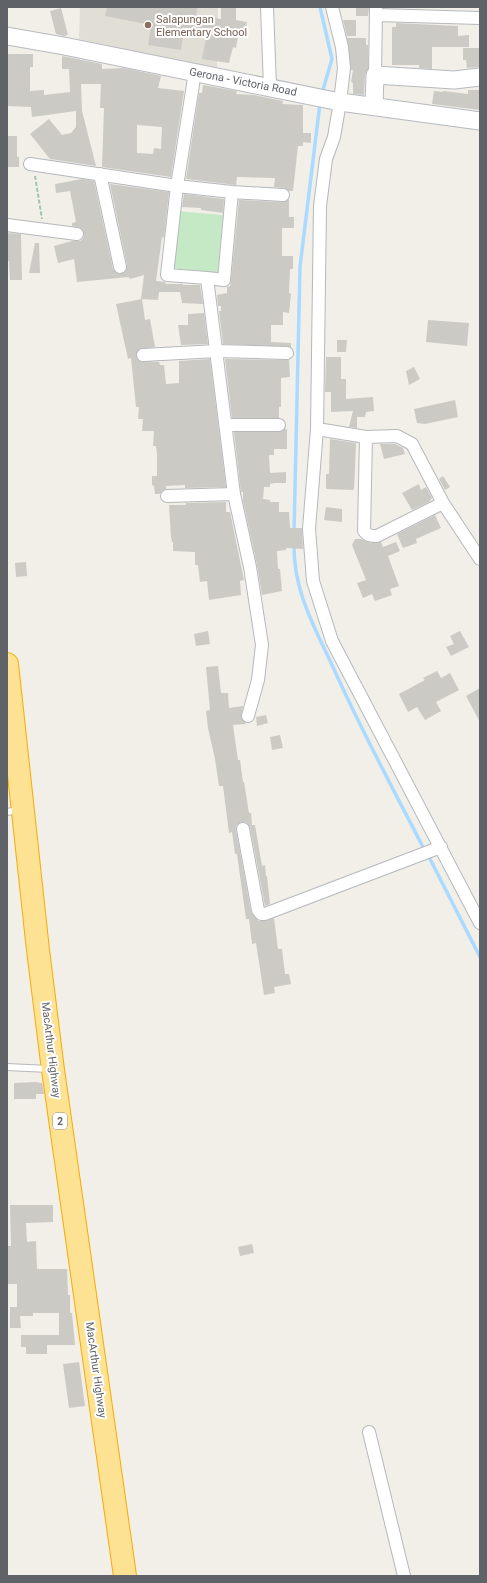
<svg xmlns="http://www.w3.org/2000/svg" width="487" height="1583" font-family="Roboto,sans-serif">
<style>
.education{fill:#e1ded6}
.green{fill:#c5e8c5}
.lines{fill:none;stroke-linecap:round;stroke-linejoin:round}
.stream{stroke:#aadaff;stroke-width:3.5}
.building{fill:#cccac5;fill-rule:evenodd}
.lane-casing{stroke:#b5b8bc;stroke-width:8}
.street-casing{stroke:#b5b8bc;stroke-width:14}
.secondary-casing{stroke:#b6babf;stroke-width:19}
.highway-casing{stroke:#f9ab00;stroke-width:24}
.path{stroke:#9cc7a9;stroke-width:2;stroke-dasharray:4 2;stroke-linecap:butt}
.lane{stroke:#fff;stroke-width:6}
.street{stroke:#fff;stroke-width:12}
.secondary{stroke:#fff;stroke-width:17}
.highway{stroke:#fde293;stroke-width:22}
.education-dot{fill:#8d6e63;stroke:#fff;stroke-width:1.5}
.labels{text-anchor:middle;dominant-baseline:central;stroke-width:4;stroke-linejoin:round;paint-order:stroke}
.shield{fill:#fff;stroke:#8f9295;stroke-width:1}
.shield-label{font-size:10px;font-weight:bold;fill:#5f6368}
.education-label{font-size:11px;fill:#785e54;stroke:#fff;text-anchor:start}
.street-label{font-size:11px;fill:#5f6368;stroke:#fff}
</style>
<rect width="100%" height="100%" fill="#f1efe8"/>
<path class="education" d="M80 7H218L217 69 79 39Z"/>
<path class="green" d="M177 211 223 215 218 273 172 268Z"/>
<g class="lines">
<path class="stream" d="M320 7 332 59 322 93
M294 532 300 267 320 103
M294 544C293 590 314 626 333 667 360 728 392 787 423 847
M429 857 480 957"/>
</g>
<path class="building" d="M107 7H198L196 15 221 19V7H236V20L247 22 245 32 239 31 236 48 233 47 229 63 202 59 207 32 184 29 181 50 148 45 151 25 105 16Z
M356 7H369L368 16H356Z
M61 8 68 35 64 36 56 34 50 11Z
M343 20H356V36H347Z
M396 23 458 26V36L469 35V47H432V69L419 68V65H392V27H396Z
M347 38H366V45H368V69L365 75 364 95 353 94V83L351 82 353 70H351Z
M463 48H480V67L467 68 466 60H463Z
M7 54H33V67H30V91L44 90V95L70 92 69 69H62V56L102 64V69L124 68 161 76 158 88 184 91 171 177 102 167 104 108H100L101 84H81L82 111 96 166 50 159 30 134 49 119 62 135 71 133 76 127V111L32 117 31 107 7 106ZM137 125 162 127 161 149 154 148 153 154 137 153Z
M203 85 237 91 236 94 254 95 283 101 282 104 303 105V133H311V143L303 142V146H298L293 191H289L284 188 274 187 275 178 237 177 236 185 186 179 199 93H202Z
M468 90H480V110L432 104 434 91 443 92V91L468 94Z
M7 136H17V157H19V167H7Z
M82 179 94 181 113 269 118 274 125 272 127 265 110 184 169 192 164 238 162 237 156 281 165 282 166 284H183V285H200L203 304 182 303 180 292H159L158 300 141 299 144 275 130 279 129 277 77 282 74 259 58 263 54 246 72 241H80L83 239 84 235 81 228 72 226V223L76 222 70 191 56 193 55 184Z
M184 194 224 199 223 213 201 210V208L182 207Z
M289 199V217H294V228H282V256H293V269H290L289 293 291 294 289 313 283 312V325H271V342L291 343V347L223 344 219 311H221V306H218L217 295 227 293V287L230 286 231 281 239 200 283 202Z
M7 233 21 234 22 280H10L9 261H8L7 254Z
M35 243H39L40 273H29Z
M142 299 145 320 150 319 155 347 139 349 136 356 139 361 159 362 160 365H164L166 384 179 383V361L210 359 226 487 185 488V485L166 486V489L163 490 160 494H155L154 486 152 485V476H157V454L156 446H153L154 431H142L143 419H138L139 407H136L131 358 128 359 116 304Z
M204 313 208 344 181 345 178 325H188V314Z
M428 320 469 323 467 346 426 342Z
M337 340H347L346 352H337Z
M326 357H341V379H346V399L373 397 374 411 366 412 365 417H357V428L349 427 353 411 331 412V392H325Z
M225 359 290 360H289L290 377 281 378V407H279V418H232Z
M414 367 420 379 409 385 406 371Z
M455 400 458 417 425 424 417 423 414 409Z
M285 429H287V449H274V455H269L270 473 286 472V483H275L270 484V487H264L263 499 270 500V502H279V512H289L290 528H302L303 549 286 548V550L277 551 278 569H280L282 591 262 595 257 565 243 501V492H241L234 432H279Z
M330 439 356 443 354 490 353 488V490L326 489V474H329Z
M380 444H395L403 448 405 454 384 459Z
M443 476 450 487 445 490 439 479Z
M419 484 421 490 426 487 432 498 429 502 412 510 402 493Z
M226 502V512H230L244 580 240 581 241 595 209 600 207 581 200 582 198 565H195V552L173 551V542H172L171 537 169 505H186V503Z
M326 507 342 509V522L324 520Z
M435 515 441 528 416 539 417 543 403 548 397 534Z
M355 539H361L370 543 381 542 383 547 396 542 400 551 388 556 399 586 390 589 392 595 375 601 372 594 363 598 357 583 366 580 352 545Z
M26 562 27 576 16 577 15 563Z
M208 631 210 644 196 646 194 634Z
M460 631 469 647 451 656 446 647 454 644 450 636Z
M218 666 221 693H228L229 708 243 706 241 717 246 724 233 725 238 760H240L243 782H244L249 813H251L252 825H255L262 866 265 865 266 876H267L270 904 265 906 250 827 246 822H241L236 826V830L251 912 258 921H265L274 918 278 949H282L285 974H289L291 984 274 987 275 993 264 995 256 943 252 944 249 919H246L237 854H235L232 832 229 833 223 786H219L215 759 208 728 206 711 210 710 206 667Z
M437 671 441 678 450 673 459 690 436 702 441 711 425 720 417 707 408 712 399 694 425 680 423 678Z
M480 688V722L466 696Z
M266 715 268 723 257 726 256 717Z
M280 735 283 748 272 750 270 737Z
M35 1082 42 1083 44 1094H36V1099H14V1083Z
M10 1205H53V1222L26 1223 27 1242 36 1241 37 1269H67L68 1295H70V1313H72L75 1345H47V1354H26V1347H21V1335H59V1313H33V1316H20L21 1328H10V1307H17V1284H7V1246H11Z
M252 1244 254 1253 240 1256 238 1247Z
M79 1362 85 1406 69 1408 63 1364Z"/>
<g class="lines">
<defs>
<path id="lane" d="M7 812 19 810
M7 1067 49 1069"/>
<path id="street" d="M267 7 270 87
M332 7 342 47 344 68 340 102 334 137 326 159 320 206 317 429 309 529 313 581 332 641 480 923
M376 15 480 18
M195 72 177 186 167 275 207 278 234 494 250 567 262 645 258 680 248 716
M375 75 376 8
M30 164 177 186 232 192 283 195
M100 174 120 267
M7 225 77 234
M207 278 224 280 232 192
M143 355 217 351 287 353
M226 425H279
M317 429 366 437 397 436 412 444 443 503 480 559
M366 437 364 531C368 536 371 536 377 536L443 503
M167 496 234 494
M243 829 258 910 261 914H265L441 847
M369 1432 404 1576"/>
<path id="secondary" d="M7 36 64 46 340 102 480 121
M374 106 375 75 454 80 480 77"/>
<path id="highway" d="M7 664 38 950 53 1070 125 1576"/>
</defs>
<use href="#lane" class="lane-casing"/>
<use href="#street" class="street-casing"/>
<use href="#secondary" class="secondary-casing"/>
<use href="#highway" class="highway-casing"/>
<path class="path" d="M35 176 42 219"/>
<use href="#lane" class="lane"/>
<use href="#street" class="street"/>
<use href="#secondary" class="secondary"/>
<use href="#highway" class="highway"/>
</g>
<circle class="education-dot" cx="148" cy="25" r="4"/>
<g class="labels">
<rect class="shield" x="53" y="1113" width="14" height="16" rx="3"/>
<g class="shield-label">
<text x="60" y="1121">2</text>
</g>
<g class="education-label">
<text x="156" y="19">Salapungan<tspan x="156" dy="13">Elementary School</tspan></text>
</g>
<g class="street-label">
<text transform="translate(243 82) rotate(11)">Gerona - Victoria Road</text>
<text transform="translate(51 1050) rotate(83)">MacArthur Highway</text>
<text transform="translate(96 1370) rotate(82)">MacArthur Highway</text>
</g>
</g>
<rect width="487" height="1583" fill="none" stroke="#5f6368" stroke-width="16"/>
</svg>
